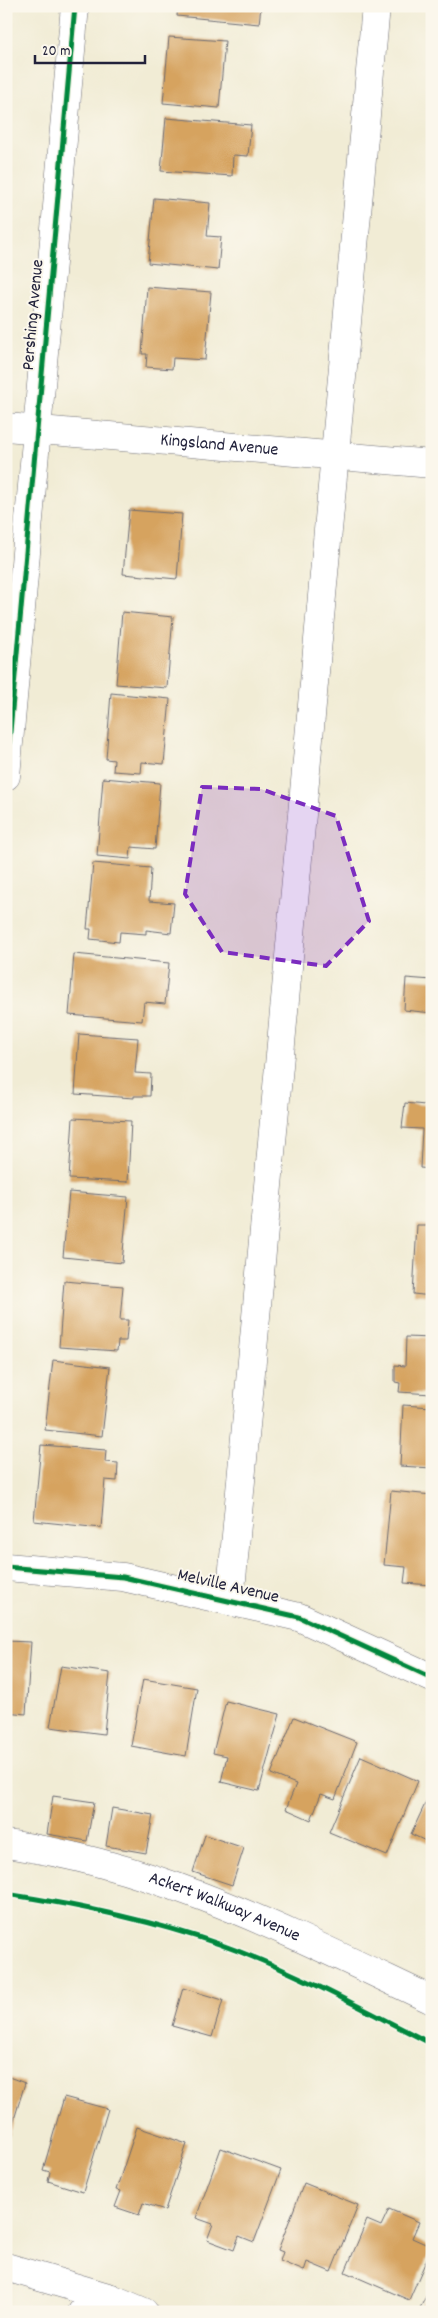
<svg xmlns="http://www.w3.org/2000/svg" width="438" height="2318" font-family="Dekko,sans-serif">
<style>
.building{fill:#d6a35e}
.lines{fill:none;stroke-linecap:round;stroke-linejoin:round}
.minor-casing{stroke:#6a6971;stroke-width:29}
.minor{stroke:#fff;stroke-width:28}
.cycleway-casing{stroke:#fbf7ec;stroke-width:8}
.cycleway{stroke:#00873e;stroke-width:5}
.marked{fill:#7b2cbf;fill-opacity:0.2;stroke:#7b2cbf;stroke-width:4;stroke-dasharray:10 6;stroke-linejoin:round}
.labels{text-anchor:middle;dominant-baseline:central;stroke-width:4;stroke-linejoin:round;paint-order:stroke}
.street-label{font-size:18px;fill:#22223b;stroke:#fbf7ec}
</style>
<rect width="100%" height="100%" fill="#fbf7ec"/>
<filter id="ink" filterUnits="userSpaceOnUse"><feTurbulence type="fractalNoise" baseFrequency=".02" numOctaves="2"/><feDisplacementMap in="SourceGraphic" scale="10" xChannelSelector="R" yChannelSelector="G"/><feConvolveMatrix kernelMatrix="1 2 1 2 8 2 1 2 1" color-interpolation-filters="sRGB"/></filter>
<filter id="wash" filterUnits="userSpaceOnUse"><feTurbulence type="fractalNoise" baseFrequency=".0096" numOctaves="4" result="noise"/><feDisplacementMap in="SourceGraphic" scale="20" xChannelSelector="R" yChannelSelector="G"/><feGaussianBlur stdDeviation="1.12" result="paint"/><feColorMatrix in="noise" values="0 0 0 0 0 0 0 0 0 0 0 0 0 0 0 0 0 1.4 0 .05"/><feComposite in="paint" operator="in"/></filter>
<g filter="url(#wash)">
<rect width="100%" height="100%" fill="#f1ecd5"/>
<g id="blocks">
<path class="building" d="M178 6H261L259 24 177 16Z
M169 37 225 41 219 108 163 103Z
M166 118 251 125 248 156 233 155 232 176 161 171Z
M154 198 210 203 207 236 221 237 218 270 148 263Z
M147 287 211 292 205 360 173 358 172 369 146 367 147 354H142Z
M129 510 182 514 177 579 123 574Z
M122 612 173 617 167 688 116 684Z
M111 693 170 699 164 764 142 762 141 773 113 771 114 760 106 759Z
M103 778 160 783 155 849 131 847 130 859 97 856Z
M93 863 151 868 149 901 174 903 171 933 146 930V934L120 932 119 942 90 939 91 929H87Z
M74 954 169 963 165 1004 144 1002 142 1021 69 1015Z
M406 978 432 980V1013L404 1010Z
M79 1034 138 1038 135 1073 151 1074 150 1096H134V1098L75 1094Z
M427 1090H432V1169L420 1168 422 1129 402 1128 405 1103 425 1105Z
M73 1118 131 1121 128 1182 69 1179Z
M69 1192 128 1197 122 1263 63 1257Z
M417 1225H432V1296L413 1294Z
M64 1281 123 1286 120 1320H128L126 1341H118L117 1351 59 1347Z
M406 1337 432 1338V1394L399 1392 400 1383 395 1382V1365L405 1366Z
M53 1360 110 1367 102 1436 45 1430Z
M403 1405 432 1407V1468L400 1466Z
M41 1445 106 1450 105 1462 118 1463 117 1481 105 1480 101 1528 34 1521Z
M391 1491 432 1495V1585L404 1583 406 1567 384 1565Z
M6 1641 31 1642 26 1714 6 1712Z
M61 1666 110 1673 104 1734 50 1727Z
M143 1679 197 1688 186 1756 131 1746Z
M226 1701 280 1714 259 1791 221 1782 227 1756 213 1753Z
M294 1717 357 1742 335 1799 321 1794 311 1820 286 1809 296 1784 271 1774Z
M361 1756 418 1781 387 1856 329 1832Z
M432 1789V1844L411 1834Z
M53 1796 94 1802 87 1841 47 1834Z
M112 1808 153 1815 146 1853 106 1846Z
M205 1835 244 1848 232 1885 193 1872Z
M183 1988 223 2000 212 2037 172 2026Z
M6 2076 25 2083 7 2143H6Z
M64 2097 108 2109 83 2192 48 2181 50 2172 43 2170Z
M137 2127 187 2144 165 2210 143 2203 139 2215 115 2207 121 2191 116 2190Z
M221 2148 281 2170 254 2242 239 2236 234 2250 207 2240 213 2224 196 2218Z
M304 2183 358 2205 331 2272 307 2262 304 2271 280 2261 283 2252 278 2250Z
M389 2209 419 2222 412 2238 432 2247 409 2300 345 2272 367 2220 381 2226Z
M432 2285V2312H427L420 2308Z"/>
</g>
</g>
<g filter="url(#ink)">
<use href="#blocks" fill-opacity="0" stroke="#6a6971" stroke-width="1"/>
<g class="lines">
<defs>
<g id="minor">
<path id="s1" d="M6 427 432 464"/>
<path d="M6 776 75 6"/>
<path d="M6 1567 123 1577 299 1617 432 1678"/>
<path d="M230 1601 376 6"/>
<path id="s2" d="M6 1844C158 1864 296 1936 432 2000"/>
<path d="M6 2267 111 2298 144 2312"/>
<path d="M82 2312 111 2298"/>
</g>
</defs>
<use href="#minor" class="minor-casing"/>
<use href="#minor" class="minor"/>
<defs>
<path id="cycleway" d="M6 776 75 6
M6 1567 123 1577 299 1617 432 1678
M6 1894C79 1905 150 1920 219 1944 293 1970 362 2009 432 2044"/>
</defs>
<use href="#cycleway" class="cycleway-casing"/>
<use href="#cycleway" class="cycleway"/>
</g>
</g>
<path class="marked" d="M202 787 261 789 336 816 369 921 326 966 222 952 185 894Z"/>
<g class="labels">
<g class="street-label">
<text transform="translate(34 315) rotate(-85)">Pershing Avenue</text>
<text stroke="none"><textPath href="#s1" startOffset="214">Kingsland Avenue</textPath></text>
<text transform="translate(228 1587) rotate(13)">Melville Avenue</text>
<text stroke="none"><textPath href="#s2" startOffset="228">Ackert Walkway Avenue</textPath></text>
</g>
</g>
<rect width="438" height="2318" fill="none" stroke="#fbf7ec" stroke-width="25"/>
<path d="M35 55v8h110v-8" fill="none" stroke="#22223b" stroke-width="2.5"/>
<text x="42" y="55" font-size="15" fill="#22223b" stroke="#fbf7ec" stroke-width="4" paint-order="stroke">20 m</text>
</svg>
